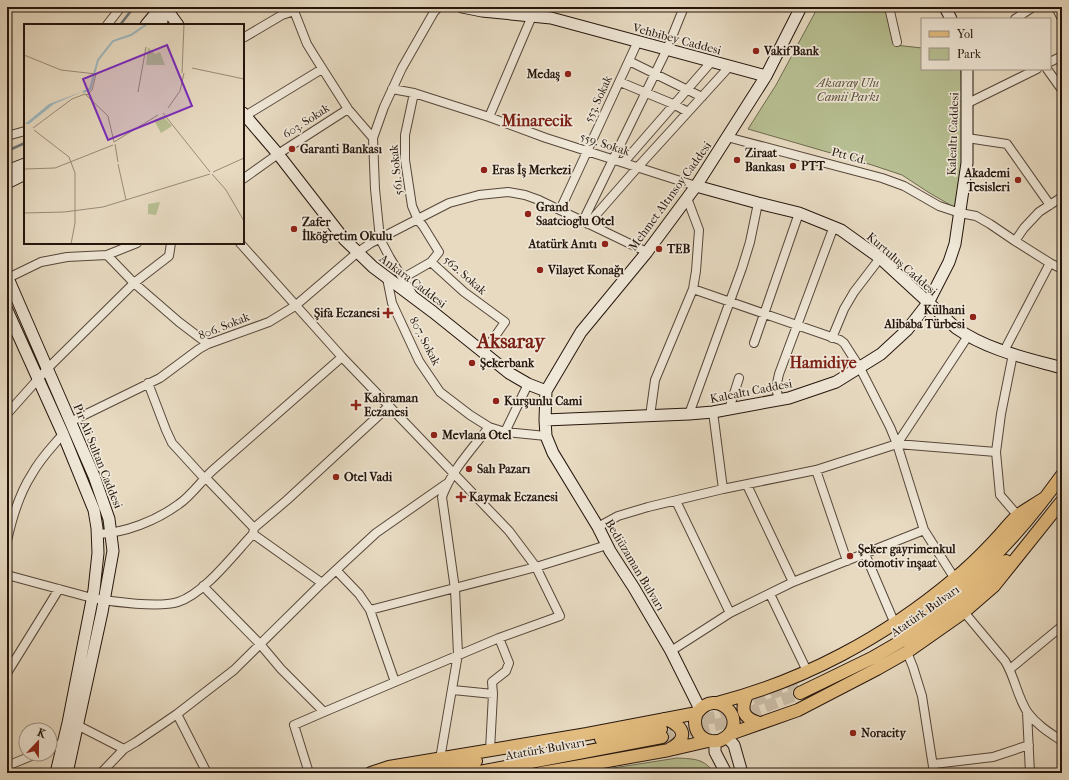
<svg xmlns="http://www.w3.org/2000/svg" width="1069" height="780" font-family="'IM FELL French Canon',serif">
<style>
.green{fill:#b7bf92;stroke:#6e6a4f}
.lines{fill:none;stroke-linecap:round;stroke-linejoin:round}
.stream{stroke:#6d7677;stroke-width:2.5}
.primary-tunnel{stroke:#cabca6;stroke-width:12;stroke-dasharray:12 6;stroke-linecap:butt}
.street-casing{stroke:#564639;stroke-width:10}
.secondary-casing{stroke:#25150c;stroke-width:13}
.primary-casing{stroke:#25150c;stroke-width:14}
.street{stroke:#efe7d7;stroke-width:8}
.secondary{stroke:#efe7d7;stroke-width:11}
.primary{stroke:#e4bd80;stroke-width:12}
.poi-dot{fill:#8f2418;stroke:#efe7d7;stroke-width:1.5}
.labels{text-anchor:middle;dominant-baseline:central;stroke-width:3.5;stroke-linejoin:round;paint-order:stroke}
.street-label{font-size:12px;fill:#25150c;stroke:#efe7d7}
.poi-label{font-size:12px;font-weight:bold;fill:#25150c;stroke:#efe7d7;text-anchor:start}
.park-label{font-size:12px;font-style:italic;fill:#58503b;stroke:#efe7d7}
.district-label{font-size:16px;font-weight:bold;fill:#7a1f14;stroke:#efe7d7}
.town-label{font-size:20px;font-weight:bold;fill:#7a1f14;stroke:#efe7d7}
.inset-river{fill:none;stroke:#9db7be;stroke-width:2}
.inset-road{fill:none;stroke:#998b79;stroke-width:1}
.view{fill:#7b2cbf;fill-opacity:0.15;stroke:#7b2cbf;stroke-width:2}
.inset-edge{fill:none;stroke:#25150c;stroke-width:2}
</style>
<rect width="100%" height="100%" fill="#e7dac1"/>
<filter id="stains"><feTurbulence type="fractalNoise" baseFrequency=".005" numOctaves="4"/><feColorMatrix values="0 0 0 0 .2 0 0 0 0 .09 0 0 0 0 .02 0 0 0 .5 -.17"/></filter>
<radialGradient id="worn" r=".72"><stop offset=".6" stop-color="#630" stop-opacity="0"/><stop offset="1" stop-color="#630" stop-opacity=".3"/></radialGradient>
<path class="green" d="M818 7H887L895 45 922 48V69H961L964 158 957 209 928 192 902 175 872 165 748 129 776 85Z
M677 758C693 759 704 758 714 773H594V771Z"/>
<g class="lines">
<path class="stream" d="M120 25 134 7
M7 151 25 143"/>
<path class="primary-tunnel" d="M703 719 716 717 797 683
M662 737 720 724 800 693"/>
<defs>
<path id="street" d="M889 7 897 42
M1056 7 1062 19
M1015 19 1033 7
M107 25 121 7
M243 38 282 15 294 11 307 44 315 57 348 109 373 138
M629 61 702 97
M1050 62 1062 56
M1047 69 1062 90
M620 82 673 104 688 112
M392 89 414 93 489 117 546 138 696 186
M414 93 405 135V160L412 206 418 220 423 226 439 252 431 262 464 292 505 322 484 352
M968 103 1037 69
M245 116 322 69
M489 117 532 16
M7 136 25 131
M727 137 882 178 904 186 939 206 960 213 976 216 990 224 1015 241 1050 263 1062 269
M967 138 1007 144 1050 205
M624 162 712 61
M243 179 278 154 348 109
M560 210 638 41
M583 221 667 49 684 7
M588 224 637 168 729 67
M1015 241 1024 228 1039 212 1062 197
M107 255 134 283 179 322 208 344
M8 278 41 262 67 257 107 255 137 243
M387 278 392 303 419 361 440 392 470 415 489 427 505 432 546 436
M403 278 431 262
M693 289 840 340 844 343 860 368 890 427 897 444 924 530 955 579
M413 295 390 258 380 239 375 189 373 138 384 107 402 68 434 12 439 7
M832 338 844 309 854 292 880 258
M754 343 799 213
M1004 351 1050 263
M1013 354 1001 414 996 452 1000 495 1018 516
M148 383 166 430 172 443 204 478
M779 400 776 388 779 374 834 226
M729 409 739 378
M713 412 723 489
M7 414 47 369 134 283 169 256 171 243
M689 414 742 268 750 242 758 203
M650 416 655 380 693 289 696 271 699 230 687 198
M70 422 160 378 199 349 208 344 269 322 295 306 358 252 371 243 449 203 479 195 508 192 525 195 539 200 647 252
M505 432 528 384
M897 444 968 336
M816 470 847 561
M205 477 254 528
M747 485 793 582
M676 501 730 613
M598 527 618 516 648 507 723 489 816 470 897 444 996 452
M97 534C125 533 156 521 179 504 191 496 202 480 213 470 256 432 299 395 342 357
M253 534 322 583
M7 541C12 518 19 494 32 474 40 459 52 447 63 434
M865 554 895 624
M336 570 359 594 370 610 395 682
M7 575 92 598C113 602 159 608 178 602 204 594 234 554 253 534L254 528 287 500 389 406
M203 586 260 644 281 669 324 712 499 638 560 616 536 567 509 531 342 357 240 243
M770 594 807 671
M370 610 536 567 607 545
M964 612 1005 661C1015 677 1017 697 1028 713 1037 725 1050 733 1062 741
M671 651 730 613 793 582 924 530
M907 652 913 667 922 696 934 773
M1010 669 1062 626
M7 673 59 589
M453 690 493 694
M1027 712 1030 773
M177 714 207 773
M77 725 124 749 136 742 177 714 234 670 322 583 376 533 446 484
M50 748 63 743
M490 750 493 694 492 682 506 671 509 663 499 638
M440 759 458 654 455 589 442 497C451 471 472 449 489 427
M934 764 993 757 1029 745
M7 766 36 754
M101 773 124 749
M309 773 294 725 324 712"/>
<path id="secondary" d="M165 7 178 25
M462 7 482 11 551 18 766 76
M945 7 951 19
M146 25 161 7
M160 25 162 21 163 7
M243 113 278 154 344 239 373 267 433 312 509 373 528 384 546 391 545 420 546 436 553 453 598 527 610 551 634 588 671 651 700 709
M7 171 25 164
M7 183 25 174
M696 186 758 203 799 213 841 230 880 258 956 328C987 350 1026 358 1062 368
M7 276 94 476 109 519 113 551 102 612 67 773
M7 310 63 434 94 510 97 528 98 553 94 590 68 723 56 773
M546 391 581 332 647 252 696 186 766 76 801 7
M545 420 689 414 713 412 789 398 836 382 881 354 907 330 928 303 949 262 955 244 967 163V69
M727 737 734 745 742 773
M715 741V752L726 773"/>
<path id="primary" d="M899 630C915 620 931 611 945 600 991 565 1029 521 1062 475
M800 693 872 658 917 632 955 606 1006 561
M747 695C740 710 743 718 759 723
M717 703C803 681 885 637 954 579 969 567 982 554 995 540 1003 532 1010 522 1018 515 1027 509 1037 503 1046 497
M664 719C672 721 688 729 680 741 678 744 673 747 670 749
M730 734 798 710 877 669 907 652 964 612 994 586 1062 501
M601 739 661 729
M371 773 389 767 587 734 697 713C717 686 748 720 726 737 721 741 716 742 711 741 697 739 692 725 697 713
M406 773 476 761
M474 773 662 737
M541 773 669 750 708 741"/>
</defs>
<use href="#street" class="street-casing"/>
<use href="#secondary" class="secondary-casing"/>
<use href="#primary" class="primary-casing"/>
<use href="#street" class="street"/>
<use href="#secondary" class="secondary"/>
<use href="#primary" class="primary"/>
</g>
<g class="poi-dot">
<circle cx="756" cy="51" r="4"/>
<circle cx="568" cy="74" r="4"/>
<circle cx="292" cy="149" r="4"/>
<circle cx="737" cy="160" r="4"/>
<circle cx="793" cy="166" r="4"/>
<circle cx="484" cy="170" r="4"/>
<circle cx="1018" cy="180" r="4"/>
<circle cx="528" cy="214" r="4"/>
<circle cx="294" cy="229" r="4"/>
<circle cx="605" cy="244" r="4"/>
<circle cx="659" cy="249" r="4"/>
<circle cx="540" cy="270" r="4"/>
<path d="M386 307h4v4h4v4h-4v4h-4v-4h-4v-4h4z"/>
<circle cx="973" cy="317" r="4"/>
<circle cx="472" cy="363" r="4"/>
<circle cx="496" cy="401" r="4"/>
<path d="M354 399h4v4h4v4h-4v4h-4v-4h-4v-4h4z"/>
<circle cx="434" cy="435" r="4"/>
<circle cx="469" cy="469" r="4"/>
<circle cx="336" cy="477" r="4"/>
<path d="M459 491h4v4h4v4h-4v4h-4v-4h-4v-4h4z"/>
<circle cx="850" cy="556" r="4"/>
<circle cx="853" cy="733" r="4"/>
</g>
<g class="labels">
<g class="street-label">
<text transform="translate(677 39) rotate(15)">Vehbibey Caddesi</text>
<text transform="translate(598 99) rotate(-65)">553. Sokak</text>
<text transform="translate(306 121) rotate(-33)">603. Sokak</text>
<text transform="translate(953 134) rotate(-88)">Kalealtı Caddesi</text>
<text transform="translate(605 144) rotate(18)">559. Sokak</text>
<text transform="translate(849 156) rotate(15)">Ptt Cd.</text>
<text transform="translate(396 170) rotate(-96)">561. Sokak</text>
<text transform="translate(670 196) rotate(-54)">Mehmet Altınsoy Caddesi</text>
<text transform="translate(902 264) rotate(41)">Kurtuluş Caddesi</text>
<text transform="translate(465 275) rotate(41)">562. Sokak</text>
<text transform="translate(413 281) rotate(37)">Ankara Caddesi</text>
<text transform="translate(224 326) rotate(-22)">806. Sokak</text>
<text transform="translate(425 341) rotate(62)">807. Sokak</text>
<text transform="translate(751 391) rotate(-11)">Kalealtı Caddesi</text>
<text transform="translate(98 456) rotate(68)">Pir Ali Sultan Caddesi</text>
<text transform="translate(635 565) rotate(59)">Bediüzaman Bulvarı</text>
<text transform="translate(925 611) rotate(-35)">Atatürk Bulvarı</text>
<text transform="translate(545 749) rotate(-10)">Atatürk Bulvarı</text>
</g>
<g class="poi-label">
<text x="764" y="51">VakifBank</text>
<text x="560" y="74" text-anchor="end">Medaş</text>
<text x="300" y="149">Garanti Bankası</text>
<text x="745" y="153">Ziraat<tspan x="745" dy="14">Bankası</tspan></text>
<text x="801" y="166">PTT</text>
<text x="492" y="170">Eras İş Merkezi</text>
<text x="1010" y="173" text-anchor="end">Akademi<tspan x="1010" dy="14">Tesisleri</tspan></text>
<text x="536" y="207">Grand<tspan x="536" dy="14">Saatcioglu Otel</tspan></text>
<text x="302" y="222">Zafer<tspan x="302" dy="14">İlköğretim Okulu</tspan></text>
<text x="597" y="244" text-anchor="end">Atatürk Anıtı</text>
<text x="667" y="249">TEB</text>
<text x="548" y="270">Vilayet Konağı</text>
<text x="965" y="310" text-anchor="end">Külhani<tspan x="965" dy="14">Alibaba Türbesi</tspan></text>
<text x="380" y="313" text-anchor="end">Şifa Eczanesi</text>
<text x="480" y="363">Şekerbank</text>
<text x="364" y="398">Kahraman<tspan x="364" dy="14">Eczanesi</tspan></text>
<text x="504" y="401">Kurşunlu Cami</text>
<text x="442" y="435">Mevlana Otel</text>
<text x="477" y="469">Salı Pazarı</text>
<text x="344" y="477">Otel Vadi</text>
<text x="469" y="497">Kaymak Eczanesi</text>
<text x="858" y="549">Şeker gayrimenkul<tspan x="858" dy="14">otomotiv inşaat</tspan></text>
<text x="861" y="733">Noracity</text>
</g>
<g class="park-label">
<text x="848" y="83">Aksaray Ulu<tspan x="848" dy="14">Camii Parkı</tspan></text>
</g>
<g class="district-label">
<text x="537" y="120">Minarecik</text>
<text x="823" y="362">Hamidiye</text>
</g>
<g class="town-label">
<text x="511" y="341">Aksaray</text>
</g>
</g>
<g transform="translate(24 24)">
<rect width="220" height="220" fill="#e7dac1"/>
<path d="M124 23 131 30 136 28 141 41H122ZM139 92 148 102 137 109 130 96ZM136 178 132 191 124 190V180Z" fill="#b7bf92"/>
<path d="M60 67 30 80 5 100H1L25 80Z" fill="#9db7be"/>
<path class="inset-river" d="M59 68 66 65 74 36 89 17 107 11 123 0"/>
<path class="inset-road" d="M0 31 37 46 72 50M168 44 220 55M158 49 160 0M114 68 122 23M63 71 61 70 84 92 90 118M63 71 68 66 72 50M144 84 156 67 160 49M139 89 186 148M9 104 48 75 61 70M10 106 45 133 51 149V199L47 220M90 118 134 91M91 120 94 138M94 140 102 176M0 145 31 144 89 121M189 148 220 134M188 150 202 166 220 197M0 189 40 188 79 183 186 150"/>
<path class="view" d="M143 21 168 82 84 116 59 55Z"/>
<rect width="220" height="220" class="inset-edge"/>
</g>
<rect width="1069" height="780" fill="none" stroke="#e7dac1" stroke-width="24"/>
<rect x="8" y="8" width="1053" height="764" fill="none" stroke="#25150c" stroke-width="2"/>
<rect x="12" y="12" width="1045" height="756" fill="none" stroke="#25150c"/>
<rect x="921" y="18" width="130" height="52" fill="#efe7d7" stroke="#9e9386"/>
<rect x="929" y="31" width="20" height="6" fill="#e4bd80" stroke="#9e9386"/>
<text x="957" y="38" font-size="12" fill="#25150c">Yol</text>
<rect x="929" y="48" width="20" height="12" fill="#b7bf92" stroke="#9e9386"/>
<text x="957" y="58" font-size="12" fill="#25150c">Park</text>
<g transform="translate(38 742) rotate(22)"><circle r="19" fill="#efe7d7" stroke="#9e9386"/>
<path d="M0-3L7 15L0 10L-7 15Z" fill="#8f2418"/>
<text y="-6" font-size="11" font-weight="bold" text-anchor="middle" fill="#25150c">K</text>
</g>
<rect width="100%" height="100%" filter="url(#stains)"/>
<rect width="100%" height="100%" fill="url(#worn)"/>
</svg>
